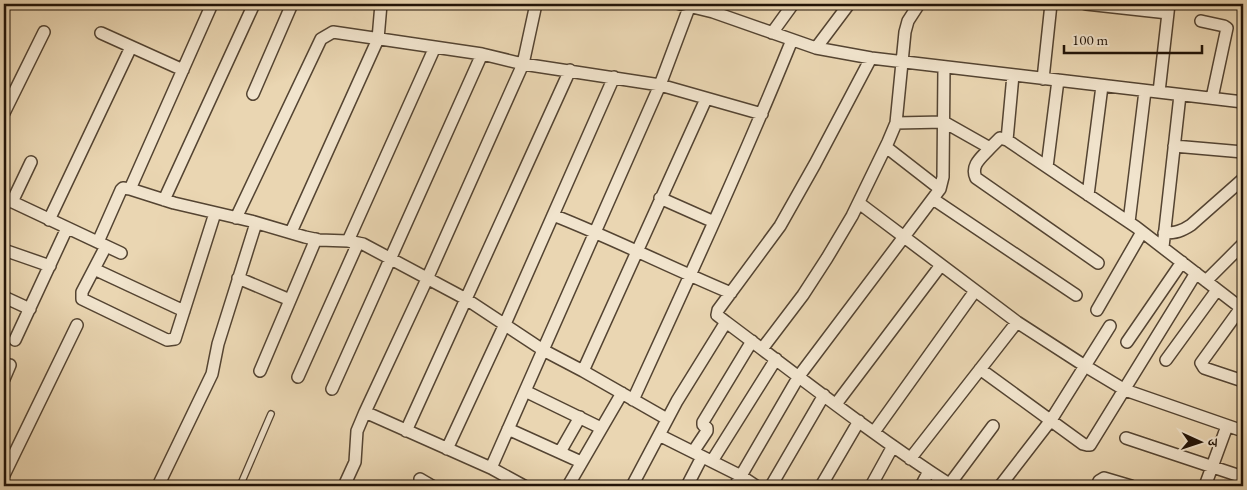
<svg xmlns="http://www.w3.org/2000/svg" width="1247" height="490" font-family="'EB Garamond','Noto Serif Devanagari',serif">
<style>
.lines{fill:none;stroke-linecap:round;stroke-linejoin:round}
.service-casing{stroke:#544432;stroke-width:8}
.minor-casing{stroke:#544432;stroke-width:14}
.service{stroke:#f1e4cd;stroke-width:5.5}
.minor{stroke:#f1e4cd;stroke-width:11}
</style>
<rect width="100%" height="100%" fill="#ead6b2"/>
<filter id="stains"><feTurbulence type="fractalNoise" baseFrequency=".004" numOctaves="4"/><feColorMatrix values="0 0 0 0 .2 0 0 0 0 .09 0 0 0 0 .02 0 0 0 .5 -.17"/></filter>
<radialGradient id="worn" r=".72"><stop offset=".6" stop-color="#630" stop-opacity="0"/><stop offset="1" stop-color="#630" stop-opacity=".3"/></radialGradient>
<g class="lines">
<defs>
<path id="service" d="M240 486 271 414"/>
<path id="minor" d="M212 4 130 189 174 203 251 221 305 237 319 240 348 241 363 244 466 299 543 350 583 371 706 99
M536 4 523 64 427 279 365 412 491 468 660 85 690 5
M680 4 713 12 816 48 871 58 1243 102
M1086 4 1168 13
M1201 21 1224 26 1227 28 1212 98
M101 33 183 70
M772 33 793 4
M816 48 849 4
M1043 79 1051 4
M1159 92 1169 4
M253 94 292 4
M4 113 44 32
M896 123 944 122 990 148 1000 138 1007 140 1136 227 1241 308
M1007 140 1013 75
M1174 146 1243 152
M886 147 940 189
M990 148C982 157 970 165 976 178L1098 263
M1047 167 1058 80
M1088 195 1102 86
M4 198 121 253
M660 198 714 222
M933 199 1076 295
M164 200 254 4
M12 202 31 162
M859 203 1017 322 1085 366 1125 390 1243 431
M553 215C614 239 671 268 731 293
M236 218 321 39 333 32 482 54 523 64 660 85 762 114
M49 220 131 47
M1129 222 1145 91
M291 232 378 39 381 4
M1164 233C1176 233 1182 231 1191 225L1243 179
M348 241 435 47
M98 242 121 190 123 188 130 189
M106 246 82 292V299L167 340 175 339 215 213
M1163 247 1180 95
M4 250 50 266
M94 269 184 311
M238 278 290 300
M1206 281 1243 244
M4 297 30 309
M1243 305 1201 363 1204 368 1243 381
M1097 310 1142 232
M726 322C801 378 874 436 952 486
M15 340 67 228
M1127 342 1182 262
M762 349 803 295 827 258 852 216 888 142 896 123 905 32 908 21 919 4
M1166 360 1217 290
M980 369 1083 444 1087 445H1090L1196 273
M260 371 316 239
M583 371 667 419
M298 377 358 243
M4 379 10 365
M332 389 482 54
M525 391 601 428
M633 400C688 280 743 161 792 40
M836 404 941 265
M508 429 581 462
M406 431 570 70
M874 432 975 291
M659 435 741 476 756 486
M1126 438 1243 477
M447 449 505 324 614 77
M560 452 580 417
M693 452 707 431V428L703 425V422L752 341
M910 459 1017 322
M712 461 776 359
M491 468 524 486
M4 475 77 325
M420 479 432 486
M949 485 993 426
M158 486 212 374 218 344 256 223
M344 486 355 462 357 431 365 412
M568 486 622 393
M632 486 677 401 726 322 717 315 718 310 780 226 815 164 871 58
M687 486 702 457
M735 486 799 376 940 189 943 177 944 67
M771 486 824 395
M821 486 859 421
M871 486 893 446
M921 486 929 471
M1000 486 1051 420 1110 326
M1097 486 1099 481 1104 478 1131 486
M1205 486 1227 426"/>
</defs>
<use href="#service" class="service-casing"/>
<use href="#minor" class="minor-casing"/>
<use href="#service" class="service"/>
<use href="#minor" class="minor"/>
</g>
<rect width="1247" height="490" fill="none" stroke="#ead6b2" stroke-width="20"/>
<rect x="5" y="5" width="1237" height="480" fill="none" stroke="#221408" stroke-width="2.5"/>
<rect x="10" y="10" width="1227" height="470" fill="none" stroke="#221408"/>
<g transform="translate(1200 442) rotate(93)" stroke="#f1e4cd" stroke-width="4" paint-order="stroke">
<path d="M0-4L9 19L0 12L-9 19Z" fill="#221408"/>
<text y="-8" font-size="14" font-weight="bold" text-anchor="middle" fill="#221408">उ</text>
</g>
<path d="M1064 45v8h138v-8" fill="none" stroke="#221408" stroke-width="2.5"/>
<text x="1072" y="45" font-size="15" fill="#221408" stroke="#f1e4cd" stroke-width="4" paint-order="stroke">100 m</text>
<rect width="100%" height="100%" filter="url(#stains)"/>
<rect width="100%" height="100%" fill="url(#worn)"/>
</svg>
